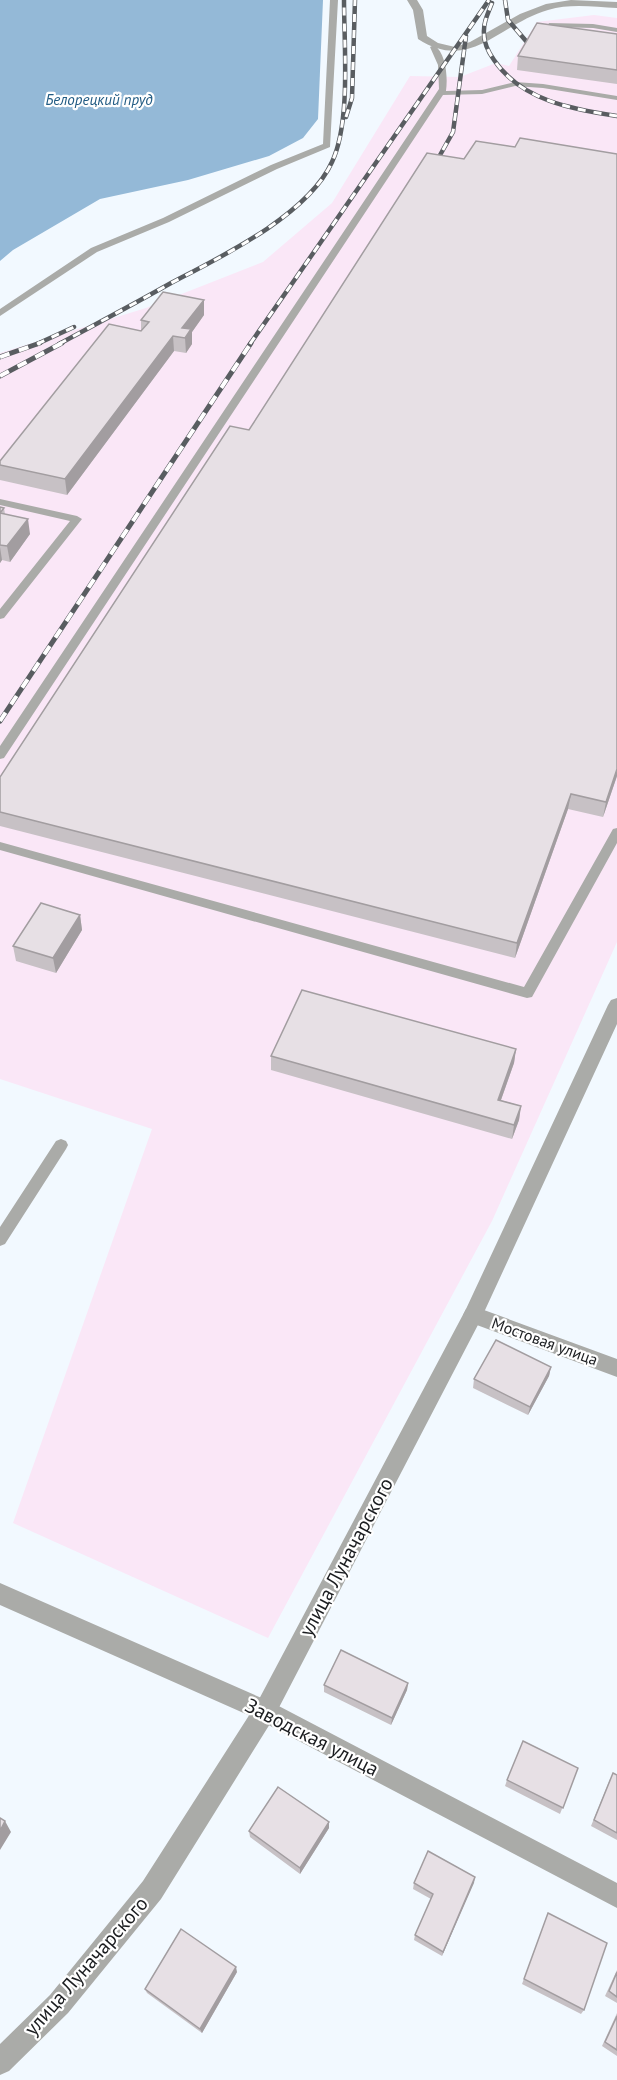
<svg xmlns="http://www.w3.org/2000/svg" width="617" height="2080" font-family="'PT Sans',sans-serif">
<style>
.industrial{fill:#fae7f7}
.water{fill:#94b9d7}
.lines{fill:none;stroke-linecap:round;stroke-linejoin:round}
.service{fill:#aaaba8;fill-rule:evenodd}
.minor{fill:#aaaba8;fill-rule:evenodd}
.tertiary{fill:#aaaba8;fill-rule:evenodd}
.rail-far1-casing{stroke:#595d61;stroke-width:4.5}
.rail-casing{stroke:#595d61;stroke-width:5}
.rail-far1{stroke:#fff;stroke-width:3;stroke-dasharray:8;stroke-linecap:butt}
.rail{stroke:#fff;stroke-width:4;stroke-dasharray:10;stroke-linecap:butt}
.wall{fill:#c7c1c5}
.shaded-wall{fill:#a29da0}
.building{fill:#e7e0e5;stroke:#a29da0;stroke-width:1.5}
.labels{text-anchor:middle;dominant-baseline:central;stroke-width:4.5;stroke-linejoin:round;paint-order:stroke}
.far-water-label{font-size:15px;font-style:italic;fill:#215b83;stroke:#fff}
.street-label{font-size:16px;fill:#1b1d20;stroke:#fff}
.near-street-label{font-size:20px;fill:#1b1d20;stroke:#fff}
</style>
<rect width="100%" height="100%" fill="#f2f9ff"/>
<path class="industrial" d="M594 15 617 18V942L492 1221 268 1638 13 1523 152 1129 0 1079V353L146 308 263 262 332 203 410 76 460 77 496 63 509 66 537 22Z"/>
<path class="water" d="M0 0H323L318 119 303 138 269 156 188 180 100 199 13 250 0 261Z"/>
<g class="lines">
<path class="service" d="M330 0H338L330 147 277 169 169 222 97 252 0 316V309L91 248 163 218 271 165 323 144Z
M549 23 593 24 617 28V32L593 28 552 27 548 25Z
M434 45C446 53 448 77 446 91L482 90 515 82 543 84 617 96V100L543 88 515 86 482 94 443 95 4 758 0 759V746L439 89 438 65 430 47Z
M0 499 77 516 82 519 4 618 0 619V609L70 521 0 505Z
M617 828V843L532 997 527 998 0 850V842L524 987 613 829Z
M61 1139 66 1141 68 1145 66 1149 5 1244 0 1246V1227L56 1141Z"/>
<path class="minor" d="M473 1306 617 1359V1377L466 1321 463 1315 466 1309Z
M0 1583 273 1703 617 1883V1908L257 1719 0 1605Z"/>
<path class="tertiary" d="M407 0H417L423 10 427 36 438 43 455 47 470 42 520 14 546 4 571 0 617 2V8C594 7 571 3 548 10 499 24 471 73 418 39L413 10Z
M617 998V1024L480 1321 273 1719 161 1899 68 2013 9 2071 0 2075V2044L50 1995 143 1881 257 1703 466 1309 608 1005 611 1000Z"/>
<defs>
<path id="rail-far1" d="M505 0 508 20 526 41
M492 3C488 13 483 23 484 34 484 43 489 53 494 60 522 101 572 109 617 116
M346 117 352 98 355 0
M435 164 453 132 466 36
M37 344 74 327
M59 344C96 324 134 304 171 283 221 257 308 215 332 162 351 122 344 45 344 0
M250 344 489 0"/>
<path id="rail" d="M0 357 40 343
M0 376 62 343
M0 721 251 343"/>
</defs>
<use href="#rail-far1" class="rail-far1-casing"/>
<use href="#rail" class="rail-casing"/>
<use href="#rail-far1" class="rail-far1"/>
<use href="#rail" class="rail"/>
</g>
<path class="wall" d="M617 34V84L517 70 518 56Z
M204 300V315L192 332V344L186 353 174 351 67 495 0 480V461L141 331V320Z
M0 507 4 508 5 514 30 534 10 562 2 560 0 563Z
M617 776 603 817 568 809 515 958 0 826V777Z
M80 915 82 930 56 973 16 961 13 946Z
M516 1049 514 1063 501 1100 521 1106 519 1120 512 1139 271 1070V1056Z
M551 1367 549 1376 528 1415 473 1388 474 1379Z
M408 1683 407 1690 391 1725 324 1692V1685Z
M578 1768 560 1814 505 1786 507 1780Z
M617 1775V1840L591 1826 610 1779Z
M329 1822V1828L300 1874 250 1837 249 1831Z
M475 1877 442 1956 414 1940 415 1935 431 1899 413 1889 414 1883Z
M548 1913 584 2010 581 2014 522 1984Z
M617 1970V2003L605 1996Z
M237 1972 202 2033 147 1993 145 1989Z
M617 2013V2056L602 2046Z"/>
<path class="shaded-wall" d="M204 300V315L192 332V344L186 353 185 338 182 328Z
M173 336 174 351 67 495 65 479Z
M28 519 30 534 10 562 7 546Z
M0 547 2 560 0 563Z
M617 769V776L603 817 606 802Z
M571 794 568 809 515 958 517 943Z
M80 915 82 930 56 973 53 958Z
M516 1049 514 1063 496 1114 498 1100Z
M521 1106 519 1120 512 1139 514 1125Z
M551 1367 549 1376 528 1415 530 1407Z
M408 1683 407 1690 391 1725 392 1718Z
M5 1821 11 1832 0 1850V1831Z
M329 1822V1828L300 1874V1868Z
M475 1877 474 1883 442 1956 443 1952Z
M236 1967 237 1972 202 2033 200 2029Z"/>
<path class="building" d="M537 23 617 34V70L518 56Z
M520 138 617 154V769L606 802 571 794 517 943 0 812V777L230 426 249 430 427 153 464 159 476 141 515 147Z
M163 292 204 300 182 328 191 329 185 338 173 336 65 479 0 465V461L109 324 141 331 149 322 141 320Z
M0 507 4 508 0 513 28 519 7 546 0 545Z
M41 903 80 915 53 958 13 946Z
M302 990 516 1049 498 1100 521 1106 514 1125 271 1056Z
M496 1340 551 1367 530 1407 474 1379Z
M341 1650 408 1683 392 1718 324 1685Z
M523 1741 578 1768 563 1808 507 1780Z
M613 1773 617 1775V1833L594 1820Z
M278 1787 329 1822 300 1868 249 1831Z
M0 1818 5 1821 0 1831Z
M428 1851 475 1877 443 1952 415 1935 433 1894 414 1883Z
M548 1913 607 1943 584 2010 524 1979Z
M181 1929 236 1967 200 2029 145 1989Z
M617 1972V1997L609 1991Z
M617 2016V2050L605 2042Z"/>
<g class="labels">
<g class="far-water-label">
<text x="99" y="99">Белорецкий пруд</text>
</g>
<g class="street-label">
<text transform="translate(545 1341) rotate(20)">Мостовая улица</text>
</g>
<g class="near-street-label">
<text transform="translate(346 1557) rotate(-62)">улица Луначарского</text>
<text transform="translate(312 1737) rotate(27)">Заводская улица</text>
<text transform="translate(86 1966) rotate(-49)">улица Луначарского</text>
</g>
</g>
</svg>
